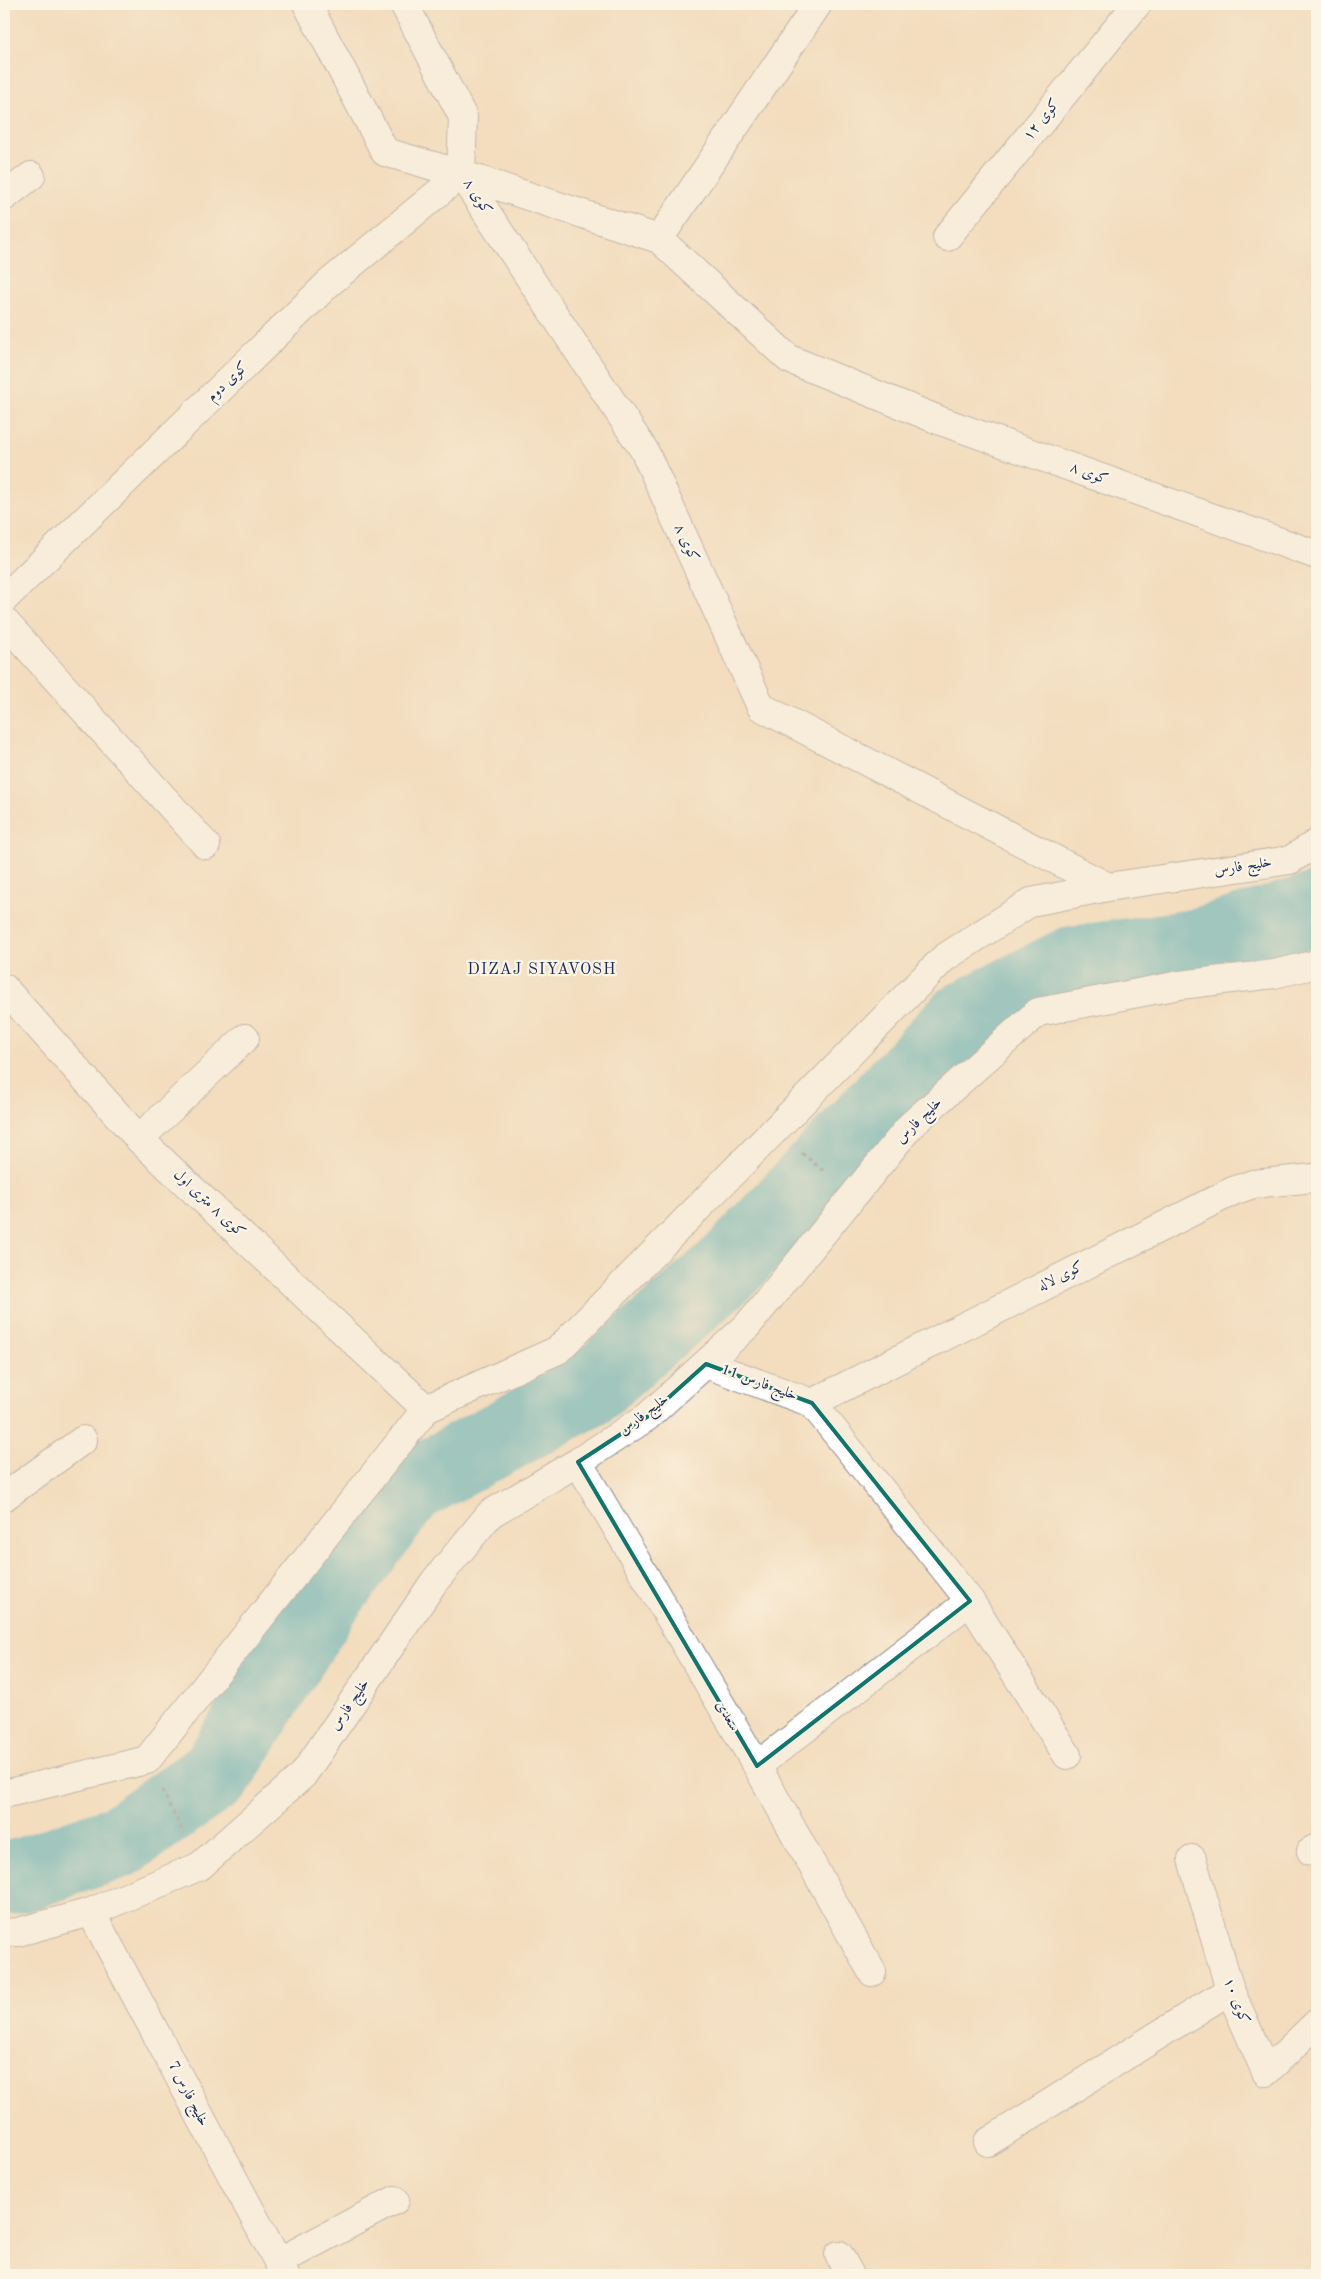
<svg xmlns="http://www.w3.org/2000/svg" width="1321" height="2279" font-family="'Old Standard TT',Amiri,serif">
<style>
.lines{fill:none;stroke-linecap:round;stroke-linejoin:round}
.river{stroke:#3daabd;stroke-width:74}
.street-casing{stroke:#87868e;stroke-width:30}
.path{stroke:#87868e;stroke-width:3;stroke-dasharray:4 4;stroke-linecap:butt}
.street{stroke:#fff;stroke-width:28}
.marked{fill:none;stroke:#0f766e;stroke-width:4;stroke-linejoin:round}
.labels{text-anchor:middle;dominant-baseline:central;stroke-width:4.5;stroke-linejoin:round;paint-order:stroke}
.street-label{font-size:15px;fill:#1b2f5e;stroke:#fcf5e5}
.neighbourhood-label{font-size:16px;letter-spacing:1px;fill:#1b2f5e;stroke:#fcf5e5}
</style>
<rect width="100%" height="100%" fill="#fcf5e5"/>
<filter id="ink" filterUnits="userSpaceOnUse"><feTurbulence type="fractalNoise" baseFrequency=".02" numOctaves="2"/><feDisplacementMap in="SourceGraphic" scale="10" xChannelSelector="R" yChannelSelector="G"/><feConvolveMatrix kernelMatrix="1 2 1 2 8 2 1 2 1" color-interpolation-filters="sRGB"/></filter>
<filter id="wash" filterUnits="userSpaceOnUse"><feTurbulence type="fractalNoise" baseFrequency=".0096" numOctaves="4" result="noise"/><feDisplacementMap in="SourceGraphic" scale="20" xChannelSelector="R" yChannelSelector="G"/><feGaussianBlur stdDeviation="1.12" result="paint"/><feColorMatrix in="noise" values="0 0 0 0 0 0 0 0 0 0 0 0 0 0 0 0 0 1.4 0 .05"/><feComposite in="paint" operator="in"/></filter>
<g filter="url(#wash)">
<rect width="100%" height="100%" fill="#f3ddbe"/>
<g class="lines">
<path class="river" d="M4 1878 22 1875 120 1841 216 1774 326 1598 410 1487 589 1390 731 1265 962 1019 1072 963 1194 946 1317 909"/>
</g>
</g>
<g filter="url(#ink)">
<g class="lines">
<defs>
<path id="street" d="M307 4 385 152 461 174 659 239 789 359 941 421 1317 555
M404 4 463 117 461 174
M461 174 644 450 761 707 1108 887
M4 197 31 176
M947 237 1137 4
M659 239 818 4
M4 599 329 283 461 174
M4 621 206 845
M4 988 139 1139 426 1409
M139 1139 245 1038
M706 1364 812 1403
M812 1403 1233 1191 1253 1184 1314 1178 1317 1180
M812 1403 970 1601 1067 1755
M578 1462 757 1766 872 1972
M4 1497 83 1440
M757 1766 970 1601
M4 1794 147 1760 426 1409 558 1350 944 958 1031 902 1108 887 1290 860 1317 843
M1311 1851 1317 1848
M1192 1859 1230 1990 1266 2072 1317 2023
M91 1912 285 2275
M4 1933 18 1932 91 1912 200 1866 303 1775 434 1582 490 1514 578 1462 647 1417 747 1326 911 1125 1038 1012 1180 985 1274 974 1317 964
M988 2142 1230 1990
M839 2255 850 2275
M278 2262 395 2200"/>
</defs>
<use href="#street" class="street-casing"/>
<path class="path" d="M802 1153 826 1173
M162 1790 184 1834"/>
<use href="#street" class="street"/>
</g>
</g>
<path d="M0 0H1321V2279H0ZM706 1364 812 1403 970 1601 757 1766 578 1462 647 1417Z" fill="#f3ddbe" fill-opacity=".55" fill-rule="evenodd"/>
<path class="marked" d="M706 1364 812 1403 970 1601 757 1766 578 1462 647 1417Z"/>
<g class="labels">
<g class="street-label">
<text transform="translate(1042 120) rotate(-51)">کوی ۱۲</text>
<text transform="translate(477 197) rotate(57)">کوی ۸</text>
<text transform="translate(228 382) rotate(-44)">کوی دوم</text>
<text transform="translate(1089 474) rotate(20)">کوی ۸</text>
<text transform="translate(686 543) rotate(65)">کوی ۸</text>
<text transform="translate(1243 867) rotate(-9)">خلیج فارس</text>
<text transform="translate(919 1121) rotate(-45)">خلیج فارس</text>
<text transform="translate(209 1204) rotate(43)">کوی ۸ متری اول</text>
<text transform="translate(1061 1277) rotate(-27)">کوی لاله</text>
<text transform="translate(759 1383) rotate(20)">خلیج فارس 11</text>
<text transform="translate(644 1415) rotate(-37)">خلیج فارس</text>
<text transform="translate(350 1705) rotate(-56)">خلیج فارس</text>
<text transform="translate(727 1716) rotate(60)">سعدی</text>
<text transform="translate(1236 2001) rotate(69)">کوی ۱۰</text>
<text transform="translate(188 2094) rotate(62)">خلیج فارس 7</text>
</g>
<g class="neighbourhood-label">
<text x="542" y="970">DIZAJ SIYAVOSH</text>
</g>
</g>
<rect width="1321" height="2279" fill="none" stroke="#fcf5e5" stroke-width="20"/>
</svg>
